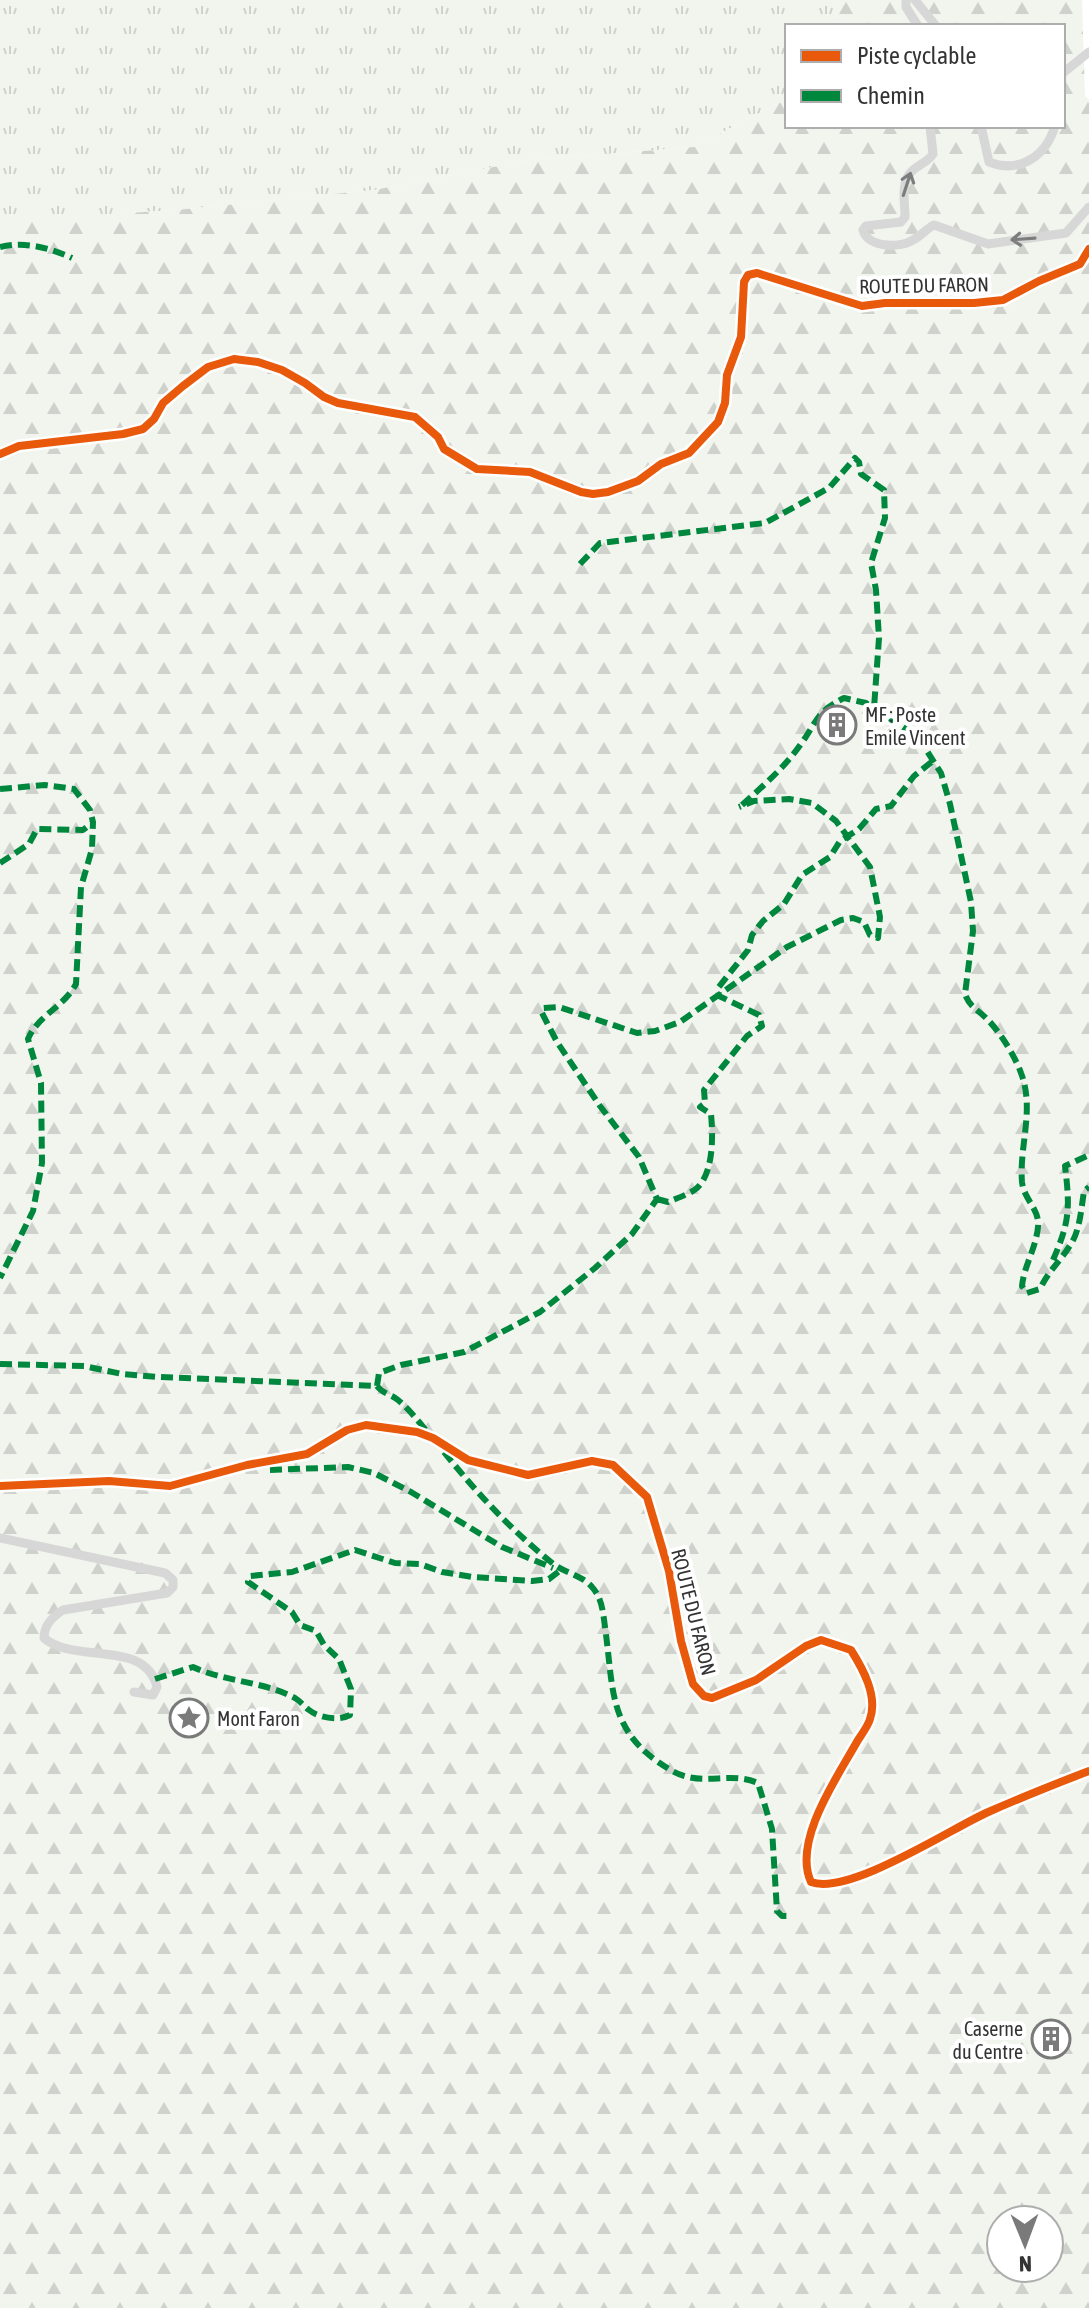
<svg xmlns="http://www.w3.org/2000/svg" width="1089" height="2308" font-family="'Asap Condensed',sans-serif">
<style>
.grass{fill:url(#grass-tufts)}
.forest{fill:url(#forest-firs);fill-rule:evenodd}
.lines{fill:none;stroke-linecap:round;stroke-linejoin:round}
.minor{stroke:#d7d7d7;stroke-width:9}
.quiet{stroke:#00873e;stroke-width:6;stroke-dasharray:12 6;stroke-linecap:butt}
.cycleway-casing{stroke:#fff;stroke-width:13}
.cycleway{stroke:#e8590c;stroke-width:8}
.oneway{stroke:#7d7d7d}
.labels{text-anchor:middle;dominant-baseline:central;stroke-width:8;stroke-linejoin:round;paint-order:stroke}
.street-label{font-size:20px;fill:#333;stroke:#fff}
.poi-label{font-size:20px;fill:#333;stroke:#fff;text-anchor:start}
</style>
<defs>
<pattern id="grass-tufts" width="24" height="20" patternUnits="userSpaceOnUse" patternTransform="scale(2)"><rect width="24" height="20" fill="#f1f5ed"/><path d="M3 7l-1-3M5 7V3M7 7l1-3M15 17l-1-3M17 17v-4M19 17l1-3" fill="none" stroke="#cfd2cc"/></pattern>
<pattern id="forest-firs" width="22" height="20" patternUnits="userSpaceOnUse" patternTransform="scale(2)"><rect width="22" height="20" fill="#f1f5ed"/><path d="M5 1l3.5 6h-7zM16 11l3.5 6h-7z" fill="#cfd2cc"/></pattern>
</defs>
<rect width="100%" height="100%" fill="#fff"/>
<path class="grass" d="M0 0H833L840 26H787V99L694 147 530 160 375 190 176 210 4 222 0 221Z"/>
<path class="forest" d="M833 0H1082L1085 96 1089 100V2308H0V221L176 210 374 190 530 160 694 147 787 99V126H1063V26H840ZM1001 2220H1049V2268H1001Z"/>
<g class="lines">
<path class="minor" d="M906 0V7L918 26
M915 0 936 26
M1063 73 1089 52
M930 126 933 154C927 163 919 164 912 171 900 183 905 201 905 217L901 222 866 226 863 230C867 247 899 249 913 240 921 236 926 229 934 225L988 244 1066 233 1089 207
M981 126 989 162C1020 174 1046 156 1055 126
M0 454 19 446 123 434 143 429 154 419 163 403 183 386 208 367 234 359 258 362 282 370 305 383 324 397 338 403 415 417 438 437 444 449 477 469 530 472 581 492 593 494 608 492 638 481 661 464 689 453 718 422 725 403 727 375 741 337 744 282 748 275 757 273 862 306 885 303H974L1003 300 1039 281 1080 264 1089 249
M0 1486 109 1481 170 1486 247 1465 307 1454 347 1430 366 1425 417 1432 433 1438 468 1460 528 1475 592 1461 613 1465 647 1497 669 1571 681 1641 693 1684 704 1696 712 1698 756 1680 806 1646 821 1640 851 1650C863 1669 878 1696 870 1719 868 1726 862 1734 858 1740 838 1776 792 1841 811 1882 848 1896 949 1830 986 1813 1020 1798 1055 1784 1089 1771
M0 1538 165 1573 173 1580V1587L167 1593 63 1610C52 1617 44 1625 44 1638 75 1665 145 1638 157 1687L153 1695 134 1692"/>
<path class="quiet" d="M0 247C25 241 50 248 72 258
M580 564 600 543 765 523 829 488 855 458 859 462 861 474 884 490 885 518 871 563 876 590 879 638 874 708
M0 789 45 785 74 789 90 810 93 822 92 849 81 887 76 984C64 1007 38 1015 28 1039L41 1083 42 1163 33 1211 0 1278
M742 805C763 786 785 767 801 744 818 720 816 712 844 698L866 703 918 737 941 773 950 804 971 902 973 931 965 994C969 1007 980 1011 989 1021 1001 1034 1015 1056 1021 1073 1035 1109 1019 1146 1022 1182 1024 1200 1040 1209 1038 1227 1036 1248 1024 1266 1022 1286L1027 1293 1040 1289C1049 1270 1058 1264 1069 1247 1080 1232 1081 1210 1084 1191L1089 1187
M0 863 29 844 37 829 83 830 93 822
M657 1199 668 1202C677 1198 690 1194 697 1188 714 1172 713 1135 711 1114L700 1107 705 1103 704 1090 747 1036 762 1026 759 1015 719 996 718 988 748 950 752 935 763 921 784 904 802 875 830 857 840 841 859 829 876 809 891 806 914 776 934 760
M1053 1260C1070 1221 1070 1208 1065 1166L1089 1155
M0 1364 84 1366 122 1374 159 1377 377 1386
M377 1386 379 1373 401 1365 464 1352 540 1312 595 1268 632 1234 657 1199 639 1157 600 1106 557 1042 542 1013 543 1008 559 1007 637 1033 655 1031 680 1022 787 947 841 920 853 918 864 922 870 935 878 938 880 917 870 867 836 821 812 803 789 799 754 801 739 807
M377 1386C383 1394 391 1394 398 1400 410 1410 419 1422 429 1434
M444 1452C476 1492 511 1530 551 1562 563 1573 581 1574 592 1587 602 1598 603 1612 605 1627 614 1690 607 1732 669 1769 701 1789 727 1770 758 1783L772 1829 777 1911 782 1916H788
M270 1470 348 1467 374 1473 411 1492 502 1547 553 1568
M155 1679 193 1667C225 1682 263 1681 295 1698 300 1701 304 1706 309 1710 319 1718 339 1721 350 1715L351 1689 339 1659 324 1645 316 1631 300 1625 292 1612 248 1582 250 1576 292 1572 355 1550 395 1563 420 1564 442 1572 473 1577 532 1581 549 1579 561 1570"/>
<defs>
<path id="cycleway" d="M0 454 19 446 123 434 143 429 154 419 163 403 183 386 208 367 234 359 258 362 282 370 305 383 324 397 338 403 415 417 438 437 444 449 477 469 530 472 581 492 593 494 608 492 638 481 661 464 689 453 718 422 725 403 727 375 741 337 744 282 748 275 757 273 862 306 885 303H974L1003 300 1039 281 1080 264 1089 249
M0 1486 109 1481 170 1486 247 1465 307 1454 347 1430 366 1425 417 1432 433 1438 468 1460 528 1475 592 1461 613 1465 647 1497 669 1571 681 1641 693 1684 704 1696 712 1698 756 1680 806 1646 821 1640 851 1650C863 1669 878 1696 870 1719 868 1726 862 1734 858 1740 838 1776 792 1841 811 1882 848 1896 949 1830 986 1813 1020 1798 1055 1784 1089 1771"/>
</defs>
<use href="#cycleway" class="cycleway-casing"/>
<use href="#cycleway" class="cycleway"/>
</g>
<defs><path id="oneway-shaft" d="M-6 0H5M1.5-3L5.5 0L1.5 3" fill="none" stroke-width="1.6" stroke-linecap="round" stroke-linejoin="round" transform="scale(2)"/></defs>
<g class="oneway">
<use href="#oneway-shaft" transform="translate(907 184) rotate(-72)"/>
<use href="#oneway-shaft" transform="translate(1023 239) rotate(176)"/>
</g>
<defs>
<symbol id="building-ring" viewBox="-11 -11 22 22"><circle r="9.5" fill="#fff" stroke="#7a7a7a" stroke-width="1.5"/><path d="M-4-6H4V6H1V3H-1V6H-4ZM-2.5-4.3h1.7v1.8h-1.7ZM.8-4.3h1.7v1.8H.8ZM-2.5-1h1.7V.8h-1.7ZM.8-1h1.7V.8H.8Z" fill="#7a7a7a"/></symbol>
<symbol id="sight-ring" viewBox="-11 -11 22 22"><circle r="9.5" fill="#fff" stroke="#7a7a7a" stroke-width="1.5"/><path d="M0-6L1.8-2.2L6-1.7L2.9 1.2L3.7 5.4L0 3.3L-3.7 5.4L-2.9 1.2L-6-1.7L-1.8-2.2Z" fill="#7a7a7a"/></symbol>
</defs>
<g fill-rule="evenodd">
<use href="#building-ring" x="815" y="703" width="44" height="44"/>
<use href="#sight-ring" x="167" y="1696" width="44" height="44"/>
<use href="#building-ring" x="1029" y="2017" width="44" height="44"/>
</g>
<g class="labels">
<g class="street-label">
<text transform="translate(924 285) rotate(-1)">ROUTE DU FARON</text>
<text transform="translate(694 1612) rotate(76)">ROUTE DU FARON</text>
</g>
<g class="poi-label">
<text x="865" y="714">MF : Poste<tspan x="865" dy="23">Emile Vincent</tspan></text>
<text x="217" y="1718">Mont Faron</text>
<text x="1023" y="2028" text-anchor="end">Caserne<tspan x="1023" dy="23">du Centre</tspan></text>
</g>
</g>
<rect x="785" y="24" width="280" height="104" fill="#ffffff" stroke="#adadad" stroke-width="2"/>
<rect x="801" y="50" width="40" height="12" fill="#e8590c" stroke="#adadad" stroke-width="2"/>
<text x="857" y="64" font-size="24" fill="#333333">Piste cyclable</text>
<rect x="801" y="90" width="40" height="12" fill="#00873e" stroke="#adadad" stroke-width="2"/>
<text x="857" y="104" font-size="24" fill="#333333">Chemin</text>
<g transform="translate(1025 2244) rotate(179)"><circle r="38" fill="#ffffff" stroke="#adadad" stroke-width="2"/>
<path d="M0-6L14 30L0 20L-14 30Z" fill="#7a7a7a"/>
<text y="-12" font-size="22" font-weight="bold" text-anchor="middle" fill="#333333">N</text>
</g>
</svg>
